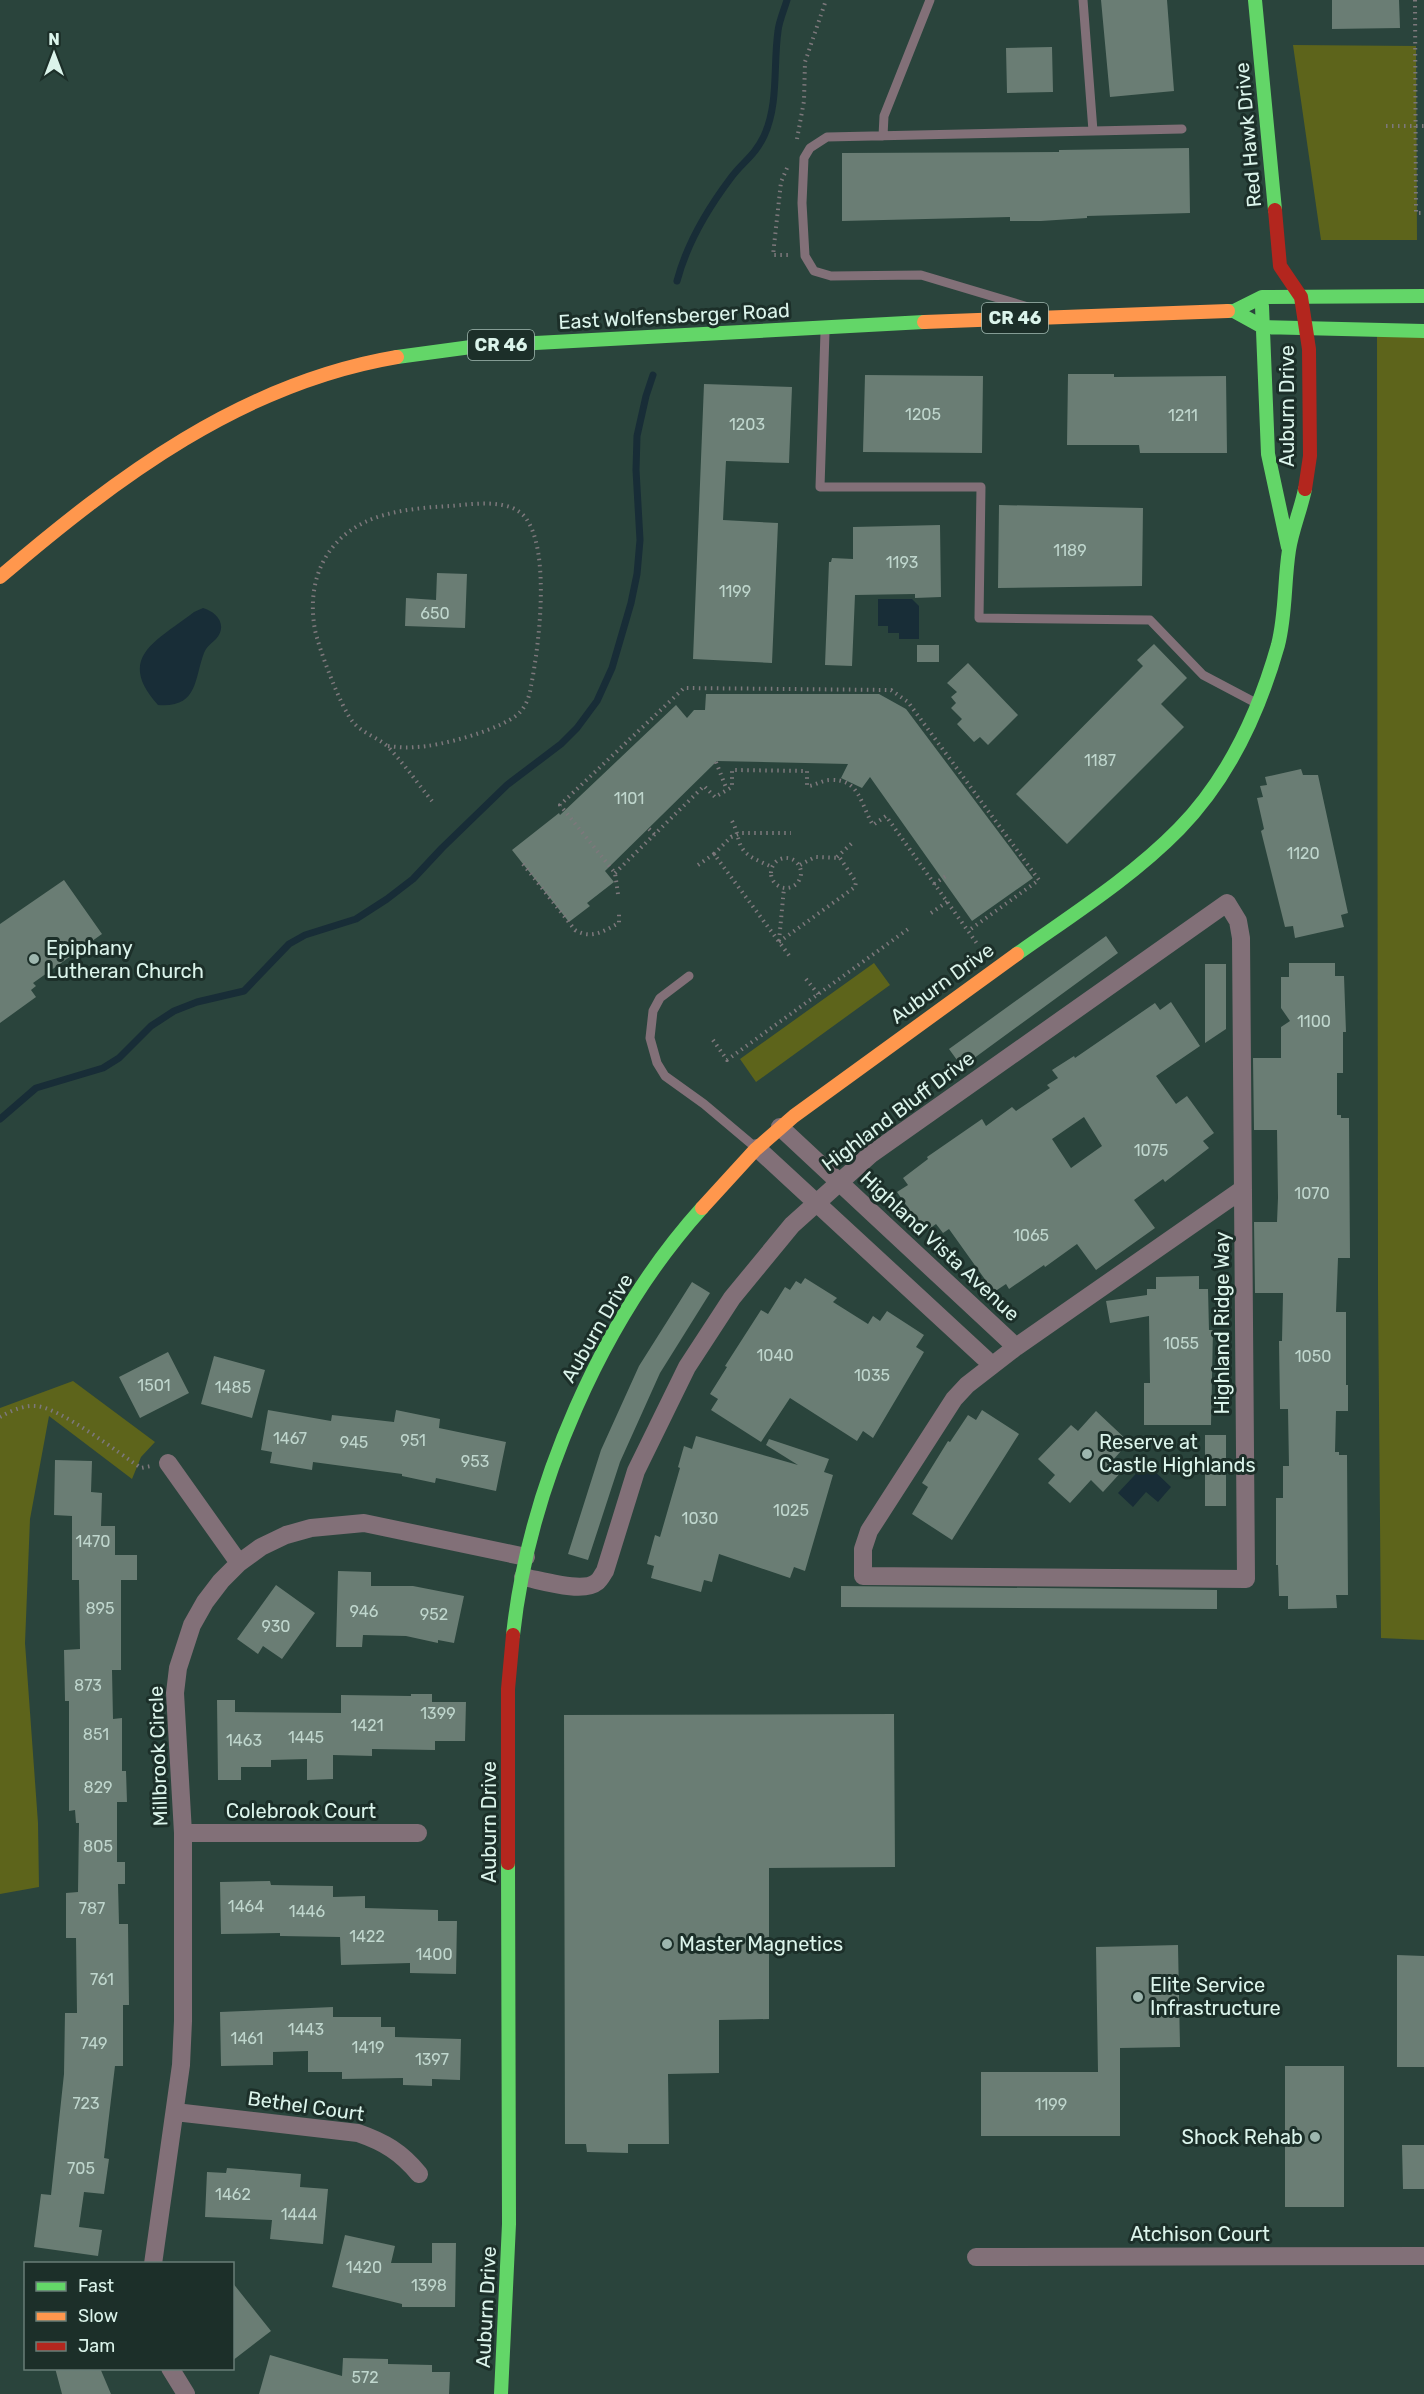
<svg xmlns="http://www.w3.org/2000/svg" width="1424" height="2394" font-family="Rubik,sans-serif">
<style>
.green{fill:#5d641b}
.water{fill:#182d37}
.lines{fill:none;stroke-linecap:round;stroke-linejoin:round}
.stream{stroke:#182d37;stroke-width:7}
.building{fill:#6a7d74;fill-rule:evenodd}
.path{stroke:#7d787c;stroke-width:4;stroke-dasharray:1.5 4.5;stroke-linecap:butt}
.lane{stroke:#827078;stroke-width:9}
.street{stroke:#827078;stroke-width:18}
.fast{stroke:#63d668;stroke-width:14}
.slow{stroke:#ff974d;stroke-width:14}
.jam{stroke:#b3261e;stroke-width:14}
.poi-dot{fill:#9db6ae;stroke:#1c2f29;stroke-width:2}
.labels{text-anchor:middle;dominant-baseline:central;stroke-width:6;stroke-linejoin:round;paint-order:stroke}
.number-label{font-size:16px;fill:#bfd6cd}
.shield{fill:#1c2f29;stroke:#a2b9b1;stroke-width:1.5}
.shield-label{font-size:18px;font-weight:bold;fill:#dbf4eb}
.street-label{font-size:20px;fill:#dbf4eb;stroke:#1c2f29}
.poi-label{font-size:20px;fill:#dbf4eb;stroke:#1c2f29;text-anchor:start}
</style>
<rect width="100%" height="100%" fill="#2a443c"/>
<path class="green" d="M1293 45 1416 46 1417 240H1321Z
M1377 336H1424V1640L1381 1638 1378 1290Z
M874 963 890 985 756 1082 740 1059Z
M73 1381 155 1442 141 1457 132 1479 49 1416 30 1519 25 1643 38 1823 39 1887 0 1894V1408Z"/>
<path class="water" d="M878 599H912L919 606V639H899V633H888V626H878Z
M203 608C217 612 228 625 216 639 211 644 207 646 204 653 194 680 198 708 158 705 115 657 157 641 194 612Z
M1146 1463 1171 1487 1158 1502 1146 1492 1133 1507 1118 1493Z"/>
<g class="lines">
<path class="stream" d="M677 281C687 243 706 211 730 179 742 162 754 157 764 136 779 103 773 66 778 31 779 21 784 10 787 0
M0 1119 36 1088 103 1068 119 1058 151 1026 174 1011 197 1002 244 991 289 944 305 935 356 919 387 899 413 879 442 848 507 785 561 744 577 728 597 701 612 668 631 603 637 574 640 540 636 470 637 436 646 396 653 375"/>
</g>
<path class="building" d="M1101 0H1167L1174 91 1110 97Z
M1332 0H1399L1400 28 1332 29Z
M1052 47 1053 92 1007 93 1006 48Z
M1189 148 1190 213 1087 216V218L1041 221H1010V217L842 221V153L1059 152V150Z
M1068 374H1114V377L1226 376 1227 453H1140L1139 445H1067Z
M865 375 983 376 982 453 863 452Z
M704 384 792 387 789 463 726 461 723 520 778 523 772 663 693 659Z
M999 505 1143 508 1142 586 998 588Z
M940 525 941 597 915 598V594L855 595 852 666 825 665 829 562H831L832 558 853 559V527Z
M437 573 467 574 465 628 405 626 406 598 436 600Z
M1154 644 1187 678 1161 704 1184 727 1067 844 1016 794 1143 666 1137 660Z
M917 645H939V662H917Z
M968 663 1018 715 988 745 980 737 974 742 957 724 962 719 951 708 956 703 951 697 957 692 947 683Z
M706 694H879L906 709 1033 878 972 921 870 777 862 788 841 778 848 764 717 761 605 871 614 882 587 903 590 906 569 922 512 850 559 813 560 815 676 705 687 718 694 710H705Z
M1301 769 1303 775H1318L1348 913 1341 915 1344 927 1295 938 1293 926 1285 927 1261 831 1264 829 1257 798 1263 797 1260 786 1267 785 1265 777Z
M64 880 102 934 33 983 36 986 31 990 36 997 0 1023V924Z
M1106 936 1118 953 962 1067 949 1049Z
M1289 963H1335V976H1344L1346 1032H1343V1073H1337V1115H1341V1118H1349L1350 1258H1338L1336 1312H1346V1385H1348V1411H1336L1335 1452H1339V1455H1347L1348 1595H1336L1337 1608 1288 1609V1596H1279L1278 1565H1276V1498H1283V1466H1289L1288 1409H1280L1279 1341H1282L1283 1293H1255L1254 1222H1277L1278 1198 1277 1130H1254L1253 1058H1281V1027L1290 1021 1281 1008V977H1289Z
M1205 964H1226V1029L1205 1043Z
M1171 1002 1200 1046 1156 1076 1176 1104 1187 1096 1214 1133 1203 1141 1209 1148 1165 1182 1163 1179 1134 1200 1155 1228 1096 1270 1077 1244 1045 1267 1044 1265 1009 1289 1006 1284 994 1292 949 1229 943 1233 936 1224 925 1232 897 1192 908 1185 903 1178 928 1159 927 1157 982 1119 986 1126 1012 1107 1016 1111 1050 1088 1047 1085 1058 1078 1052 1070 1074 1056 1075 1058 1155 1003 1160 1010ZM1084 1117 1102 1146 1071 1168 1052 1139Z
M1199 1276V1289H1208L1209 1330H1213L1211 1425H1144V1383H1150L1149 1316 1110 1323 1106 1301 1147 1295V1289H1156V1277Z
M805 1278 837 1298 833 1302 868 1324 873 1316 880 1321 887 1311 924 1335 916 1347 924 1352 873 1438 863 1431 857 1441 790 1398 761 1442 711 1410 718 1399 710 1394 727 1367 725 1366 761 1310 768 1314 785 1287 790 1290 796 1281 801 1284Z
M692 1282 710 1293 660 1373 620 1462 588 1560 568 1554 601 1450 639 1366Z
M168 1352 189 1393 140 1418 119 1377Z
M214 1356 265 1370 252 1418 201 1404Z
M268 1410 331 1421 332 1415 394 1422 396 1410 440 1419 439 1428 506 1442 496 1491 436 1478 435 1483 402 1476V1474L313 1462 312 1470 270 1463 272 1452 261 1450Z
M982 1410 1019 1434 952 1540 912 1514 928 1487 922 1483 948 1441 950 1442 968 1415 976 1420Z
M1096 1411 1129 1442 1113 1460 1123 1470 1103 1492 1091 1480 1070 1503 1048 1483 1055 1475 1038 1459 1071 1425 1078 1431Z
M1205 1435H1226V1506H1205Z
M696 1436 798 1465 766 1445 769 1439 829 1459 824 1472 833 1475 805 1571 794 1567 790 1578 719 1554 712 1582 704 1580 701 1592 651 1578 654 1566 647 1564 655 1535 660 1537 680 1468 678 1467 684 1446 692 1449Z
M55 1460 92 1461 91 1492 102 1493 101 1526H115V1555H137V1580H121V1670H112L113 1719 122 1718V1771H126L127 1802H117V1862H125V1884H118L119 1924H128L129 2005H123V2066H115L104 2158 109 2159 104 2194 84 2192 79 2227 102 2230 98 2256 34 2247 41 2194 51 2195 64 2074 65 2013H77L76 1938H66V1893L78 1892 79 1823H76L75 1810 69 1811V1701H65L64 1650 80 1649 79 1580H72V1516L54 1515Z
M338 1571 371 1572V1586H413L464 1596 454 1643 438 1640V1643L406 1636 363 1635 362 1647H336Z
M276 1585 315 1613 282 1659 263 1646 258 1654 237 1639Z
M841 1586 1217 1590V1609L841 1607Z
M411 1694H432V1702H466L465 1741H435V1750L372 1749V1756L333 1755V1779L307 1780V1759L271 1760V1767H241V1780H218L217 1700H235V1712L341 1713V1695L411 1696Z
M894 1714 895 1867 769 1868V2019L719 2020V2073L668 2074 669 2144H628V2153L587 2152 586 2144H565L564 1715Z
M270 1881 271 1885 333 1886V1897L365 1896V1908L438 1910V1921H457L456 1974 410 1973V1963L341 1965 340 1937 280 1936V1933L221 1934 220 1882Z
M1178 1945 1180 2047 1120 2048V2136H981V2072H1098L1096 1947Z
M1397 1955 1424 1956V2067H1397Z
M333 2007V2017H381V2027H395V2037L461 2039 460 2080 432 2079V2086L403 2085V2078L342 2079V2072H308V2051L273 2052V2065L221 2066 220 2012Z
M1285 2066H1344V2207H1285Z
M1402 2145H1424V2189H1403Z
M227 2168 301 2174 300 2187 328 2189 323 2244 270 2239 272 2220 205 2217 207 2172 226 2173Z
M345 2235 395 2246 391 2263H432V2243H456L455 2307H402V2304L332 2287Z
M232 2282 271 2331 232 2361Z
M270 2355 342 2376 343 2358 388 2359V2364L432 2365V2372H450L449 2394H259Z
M55 2368H100L111 2394H62Z"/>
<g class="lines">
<path class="path" d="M1415 0 1416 213H1424
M1386 126H1424
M797 139 804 101 805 62 826 0
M787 168 781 182 773 255H792
M388 746C397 747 406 748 415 747 438 747 506 729 521 711 527 704 530 694 531 686 539 646 551 550 525 517 509 498 473 504 451 506 429 507 406 509 384 515 330 530 305 575 315 630 319 649 341 708 353 722 363 734 380 738 389 748 405 765 418 784 432 801
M716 762 727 790
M732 821C737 830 737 836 740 844 745 857 760 861 772 867
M649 829 655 835
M714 854 731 837 742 833H791
M837 857 852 843
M771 873a15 15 0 1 1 30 0a15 15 0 1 1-30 0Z
M523 864 575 930C591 940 604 931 619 923V914
M698 865 714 854 791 958
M615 873 704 786 715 797 732 787V770L807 771V786C815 786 822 780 830 780 860 778 861 806 873 825L886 816 978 945
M934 884 946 876
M618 894 615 873 560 805 684 688 891 690 908 702 1039 880 968 931
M931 913 947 902
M779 941 784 888
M779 942 855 887 856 882 840 858 815 857 800 865
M806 979 818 994
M713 1040 727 1060 911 927
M0 1417C10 1411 24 1405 36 1406 59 1407 119 1453 141 1468L151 1466"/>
<path class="lane" d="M1083 0 1093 131
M883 136 884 116 930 0
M1028 307 921 275 831 276 814 271 805 256 802 203 804 158 810 148 827 137 1182 129
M825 332 820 487H981L979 618 1150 620 1203 675 1256 703
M689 976 660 998 653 1011 650 1038 657 1063 665 1076 704 1104 755 1147"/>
<path class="street" d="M780 1127 1016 1347
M757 1148 992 1365
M168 1463 239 1563
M523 1577C540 1580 583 1594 597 1582 600 1580 603 1574 605 1571L636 1471 687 1367 732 1298 792 1225 870 1155 1227 903 1238 921 1241 938 1246 1579 863 1576V1549L869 1531 954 1399 967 1385 1016 1347 1243 1189
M183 1833H418
M175 2112 358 2133C384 2142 401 2152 419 2174
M976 2257 1424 2256
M153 2264 181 2065 183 2021V1833L175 1693 178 1668 192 1625 205 1602 221 1581 239 1563 261 1547 286 1535 311 1528 364 1523 526 1557
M170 2368 186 2394"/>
<path class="fast" d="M1255 0 1275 210
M1262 306 1268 454 1288 547
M1228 311H1234L1262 297 1424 296
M1234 311 1263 327 1424 331
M397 357 471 347 517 344 924 322
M1017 954C1072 915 1132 877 1179 829 1228 779 1259 712 1278 645 1286 614 1284 582 1289 550 1292 530 1301 509 1305 489
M513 1635C529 1487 602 1319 702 1208
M501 2394 509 2224 508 1863"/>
<path class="slow" d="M924 322 1228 311
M0 577C117 477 242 383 397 357
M702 1208 755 1150 794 1116 1017 954"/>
<path class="jam" d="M1275 210 1280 266 1301 297 1309 349 1310 456 1305 489
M508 1863V1689L513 1635"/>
</g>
<g class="poi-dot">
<circle cx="34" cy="959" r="6"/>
<circle cx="1087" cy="1454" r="6"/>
<circle cx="667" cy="1944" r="6"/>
<circle cx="1138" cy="1997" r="6"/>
<circle cx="1315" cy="2137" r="6"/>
</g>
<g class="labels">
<g class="number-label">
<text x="923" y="414">1205</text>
<text x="1183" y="415">1211</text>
<text x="747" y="424">1203</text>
<text x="1070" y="550">1189</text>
<text x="902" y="562">1193</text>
<text x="735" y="591">1199</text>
<text x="435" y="613">650</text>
<text x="1100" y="760">1187</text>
<text x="629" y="798">1101</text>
<text x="1303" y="853">1120</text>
<text x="1314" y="1021">1100</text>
<text x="1151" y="1150">1075</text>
<text x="1312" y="1193">1070</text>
<text x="1031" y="1235">1065</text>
<text x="1181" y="1343">1055</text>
<text x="775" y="1355">1040</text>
<text x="1313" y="1356">1050</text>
<text x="872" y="1375">1035</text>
<text x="154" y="1385">1501</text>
<text x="233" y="1387">1485</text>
<text x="290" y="1438">1467</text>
<text x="413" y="1440">951</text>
<text x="354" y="1442">945</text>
<text x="475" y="1461">953</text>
<text x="791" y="1510">1025</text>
<text x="700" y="1518">1030</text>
<text x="93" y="1541">1470</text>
<text x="100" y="1608">895</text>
<text x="364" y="1611">946</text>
<text x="434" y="1614">952</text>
<text x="276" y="1626">930</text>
<text x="88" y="1685">873</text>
<text x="438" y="1713">1399</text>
<text x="367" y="1725">1421</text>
<text x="96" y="1734">851</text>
<text x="306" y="1737">1445</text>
<text x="244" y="1740">1463</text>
<text x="98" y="1787">829</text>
<text x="98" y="1846">805</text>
<text x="246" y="1906">1464</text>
<text x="92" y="1908">787</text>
<text x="307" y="1911">1446</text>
<text x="367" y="1936">1422</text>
<text x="434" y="1954">1400</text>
<text x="102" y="1979">761</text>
<text x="306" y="2029">1443</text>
<text x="247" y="2038">1461</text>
<text x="94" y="2043">749</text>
<text x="368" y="2047">1419</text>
<text x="432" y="2059">1397</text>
<text x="86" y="2103">723</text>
<text x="1051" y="2104">1199</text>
<text x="81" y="2168">705</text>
<text x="233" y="2194">1462</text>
<text x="299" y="2214">1444</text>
<text x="364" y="2267">1420</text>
<text x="429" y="2285">1398</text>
<text x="365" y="2377">572</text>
</g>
<g class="shield">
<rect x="982" y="303" width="66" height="30" rx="4.5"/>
<rect x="468" y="330" width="66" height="30" rx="4.5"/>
</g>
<g class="shield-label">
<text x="1015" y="318">CR 46</text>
<text x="501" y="345">CR 46</text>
</g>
<g class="street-label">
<text transform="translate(1248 135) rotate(-95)">Red Hawk Drive</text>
<text transform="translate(674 316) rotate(-3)">East Wolfensberger Road</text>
<text transform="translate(1287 406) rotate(-90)">Auburn Drive</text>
<text transform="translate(942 983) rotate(-36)">Auburn Drive</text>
<text transform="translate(898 1111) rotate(-37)">Highland Bluff Drive</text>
<text transform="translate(940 1246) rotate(43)">Highland Vista Avenue</text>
<text transform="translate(1222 1323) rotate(-90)">Highland Ridge Way</text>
<text transform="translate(597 1328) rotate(-60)">Auburn Drive</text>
<text transform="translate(158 1756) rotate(-92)">Millbrook Circle</text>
<text x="301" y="1811">Colebrook Court</text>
<text transform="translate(489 1822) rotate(-90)">Auburn Drive</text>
<text transform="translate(306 2106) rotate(8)">Bethel Court</text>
<text x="1200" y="2234">Atchison Court</text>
<text transform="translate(486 2307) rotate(-87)">Auburn Drive</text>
</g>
<g class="poi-label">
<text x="46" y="948">Epiphany<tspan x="46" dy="23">Lutheran Church</tspan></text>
<text x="1099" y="1442">Reserve at<tspan x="1099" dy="23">Castle Highlands</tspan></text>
<text x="679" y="1944">Master Magnetics</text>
<text x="1150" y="1985">Elite Service<tspan x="1150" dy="23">Infrastructure</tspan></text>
<text x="1303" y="2137" text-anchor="end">Shock Rehab</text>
</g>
</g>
<rect x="24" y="2262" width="210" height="108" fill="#1c2f29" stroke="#687e77" stroke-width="1.5"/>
<rect x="36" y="2282" width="30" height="9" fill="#63d668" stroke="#687e77" stroke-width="1.5"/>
<text x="78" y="2292" font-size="18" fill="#dbf4eb">Fast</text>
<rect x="36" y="2312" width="30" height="9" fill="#ff974d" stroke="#687e77" stroke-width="1.5"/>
<text x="78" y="2322" font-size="18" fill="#dbf4eb">Slow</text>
<rect x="36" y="2342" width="30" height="9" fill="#b3261e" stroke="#687e77" stroke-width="1.5"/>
<text x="78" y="2352" font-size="18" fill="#dbf4eb">Jam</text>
<g transform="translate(54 54)" stroke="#1c2f29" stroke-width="4.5" paint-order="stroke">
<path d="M0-4.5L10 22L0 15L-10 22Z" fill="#dbf4eb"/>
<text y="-9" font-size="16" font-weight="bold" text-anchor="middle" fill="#dbf4eb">N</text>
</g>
</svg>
